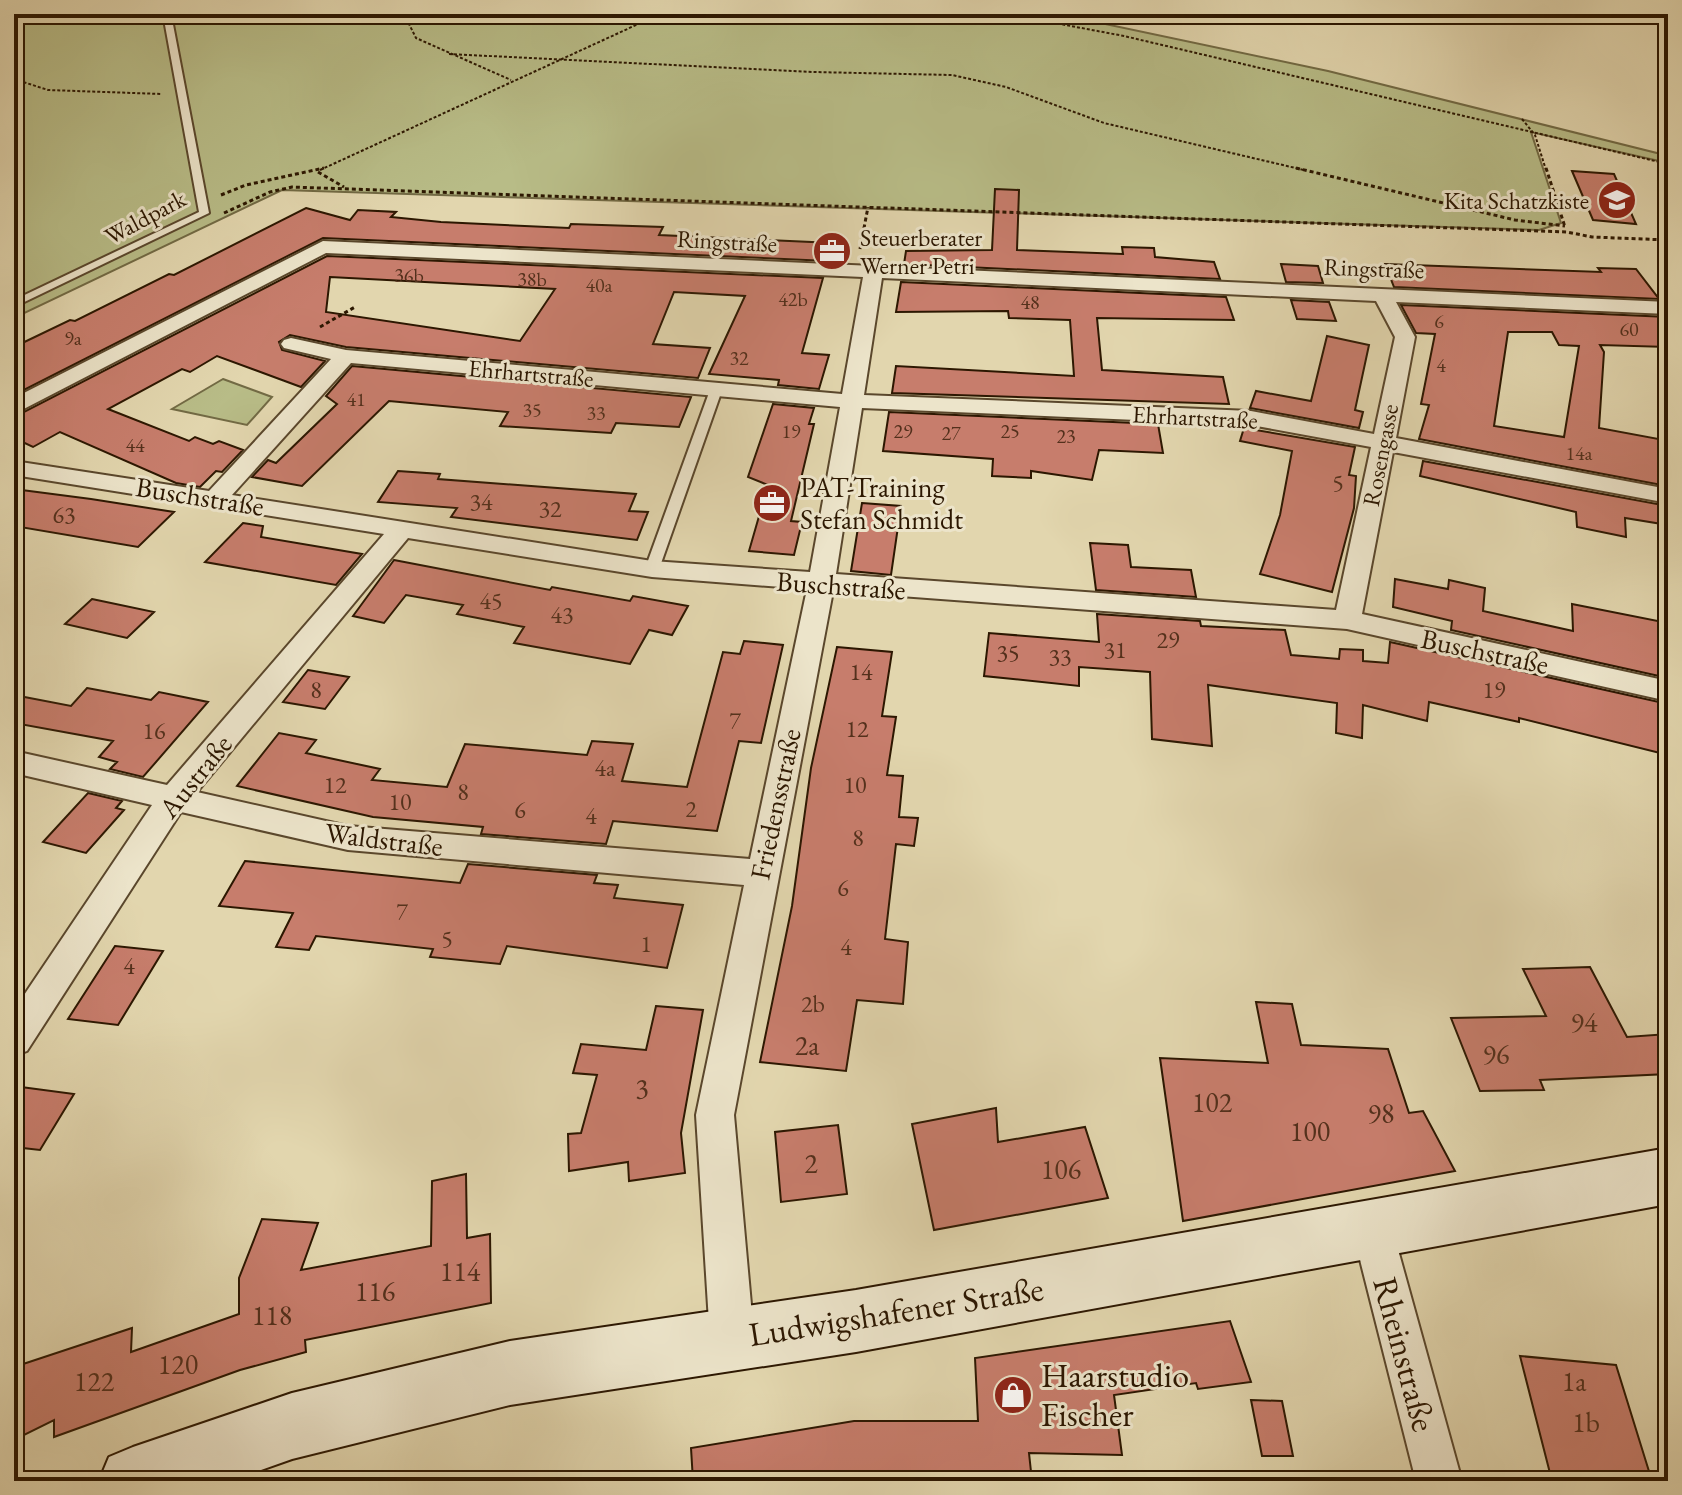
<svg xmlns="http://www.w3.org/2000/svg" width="1682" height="1495" font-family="'EB Garamond',serif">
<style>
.green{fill:#b8bc87;stroke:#726a44;stroke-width:2}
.building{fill:#c77d6c;stroke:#2c1701;stroke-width:2;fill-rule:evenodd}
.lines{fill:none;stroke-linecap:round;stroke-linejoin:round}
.service-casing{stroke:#5a472c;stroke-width:4}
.minor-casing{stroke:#5a472c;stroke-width:4}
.secondary-casing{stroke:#2c1701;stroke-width:4}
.path-far1{stroke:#2c1701;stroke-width:2;stroke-dasharray:3 2;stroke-linecap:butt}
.path{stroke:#2c1701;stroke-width:3;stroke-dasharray:4 3;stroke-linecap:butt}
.service{fill:#ece4ca;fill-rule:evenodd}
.minor{fill:#ece4ca;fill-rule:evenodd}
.secondary{fill:#ece4ca;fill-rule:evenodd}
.labels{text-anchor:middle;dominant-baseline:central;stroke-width:6;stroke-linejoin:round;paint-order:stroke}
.far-number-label{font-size:20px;fill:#53301c}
.far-poi-label{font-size:24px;fill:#2c1701;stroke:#ece4ca;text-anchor:end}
.far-street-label{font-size:24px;fill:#2c1701;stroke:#ece4ca}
.number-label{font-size:24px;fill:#53301c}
.poi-label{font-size:28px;fill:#2c1701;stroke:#ece4ca;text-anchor:start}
.street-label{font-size:28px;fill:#2c1701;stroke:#ece4ca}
.near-number-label{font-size:28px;fill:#53301c}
.near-street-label{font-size:34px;fill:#2c1701;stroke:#ece4ca}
.near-poi-label{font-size:34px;fill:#2c1701;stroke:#ece4ca;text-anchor:start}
</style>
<rect width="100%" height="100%" fill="#e2d6ae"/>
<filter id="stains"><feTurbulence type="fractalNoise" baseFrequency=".0025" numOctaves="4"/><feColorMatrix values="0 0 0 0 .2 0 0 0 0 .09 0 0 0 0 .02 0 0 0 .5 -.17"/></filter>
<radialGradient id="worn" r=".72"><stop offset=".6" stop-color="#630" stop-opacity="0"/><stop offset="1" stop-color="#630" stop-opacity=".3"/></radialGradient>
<path class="green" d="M14 14H1058L1328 71 1665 155 1668 148V163L1531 132 1561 223 1539 230 282 190 14 318Z
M223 379 272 397 247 425 172 409Z"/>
<path class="building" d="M1572 171 1614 174 1636 224 1593 220Z
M995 189 1019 190 1017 250 1123 254 1122 247 1154 248 1155 257 1214 262 1220 279 904 264 906 251 992 250Z
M306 208 350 220 358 210 396 212 391 217 441 222 569 228 571 224 663 227 659 235 833 243 828 261 323 238 14 395V347L70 320 75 321 169 274 174 275Z
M327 256 823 278 802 353 829 355 819 389 778 385 779 380 709 374 745 296 674 292 653 344 710 348 698 378 346 347 290 335 279 342 282 350 325 361 301 387 217 356 190 372 182 369 108 409 189 441 195 437 213 444 219 441 243 450 222 472 216 471 200 487 176 483 60 432 33 447 14 438V417ZM330 277 555 289 520 341 326 312Z
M1281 264 1318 266 1323 283 1286 282Z
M1385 264 1601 272 1598 268 1636 269 1659 299 1394 287Z
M901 282 1226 297 1234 320 1097 318 1102 370 1223 377 1229 404 892 393 896 366 1074 376 1070 320 1009 318 1008 311 896 312Z
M1291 300 1329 302 1336 321 1297 319Z
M1401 305 1668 317V347L1600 345 1604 352 1599 428 1664 440 1667 486 1419 439 1429 405 1421 404 1435 334 1416 333ZM1508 332H1552L1559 345 1579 346 1564 437 1494 426Z
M1327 336 1369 345 1355 410 1363 412 1359 428 1250 408 1256 391 1311 401Z
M352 366 691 397 679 427 616 423 611 433 500 426 508 412 389 401 302 486 252 477 268 460 276 463 337 404 326 396Z
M773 404 814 408 809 424H814L791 521 802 522 794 555 749 551 768 485 748 477Z
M889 412 1158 424 1163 453 1099 450 1092 480 1031 471V478L992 476 993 459 883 451Z
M1244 428 1355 447 1349 475 1356 476 1354 508 1332 592 1260 574 1280 515 1292 451 1240 441Z
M1423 461 1668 506V525L1625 518 1626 537 1577 527 1576 512 1420 476Z
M398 471 440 474 438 479 636 494 629 511 648 512 637 540 451 517 457 508 378 502Z
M14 489 91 499 174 512 138 547 14 526Z
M862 503 901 506 891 575 851 571Z
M243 523 263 526 261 537 362 554 336 585 205 562Z
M1090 543 1128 545 1131 567 1191 570 1196 597 1096 590Z
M394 560 550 590 552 587 630 601 633 596 688 606 672 635 649 630 630 664 514 643 524 627 457 614 463 605 406 595 384 623 353 616Z
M1395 579 1448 589 1449 580 1485 588 1483 611 1573 631 1572 604 1668 623V678L1451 630 1452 621 1393 607Z
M92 599 154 612 127 638 65 624Z
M1097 614 1200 621 1201 626 1285 630 1291 655 1339 659 1340 649 1363 650V661L1388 663 1390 642 1668 704V755L1519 718V722L1429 702 1427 721 1363 705 1362 738 1336 733 1337 703 1208 685 1212 746 1152 739 1150 672 1079 667V686L984 676 989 633 1099 642Z
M744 641 783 645 761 743 739 741 717 831 613 821 606 844 481 834 483 827 373 817 237 786 279 733 316 740 306 753 380 769 372 780 447 787 465 744 587 755 592 741 633 744 622 781 687 787 723 652 740 654Z
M837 647 892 652 882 716 896 717 887 775 903 776 899 817 918 818 914 846 896 844 885 939 908 942 903 1004 857 1000 846 1071 760 1062 792 906 811 768Z
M308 670 349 677 325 709 283 702Z
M87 688 151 700 159 692 208 702 143 777 110 769 117 762 99 757 113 741 14 723V695L71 706Z
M88 793 122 801 116 808 124 810 86 853 43 842Z
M245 861 460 883 468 864 597 875 594 883 618 885 614 898 683 905 667 968 507 946 500 964 430 957 433 949 316 936 309 950 276 947 293 913 219 906Z
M115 946 163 951 118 1025 68 1019Z
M1590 967 1627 1037 1668 1034V1074L1540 1080 1544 1090 1480 1091 1451 1018 1546 1016 1523 969Z
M1256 1002 1292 1004 1301 1045 1388 1049 1409 1113 1423 1111 1455 1171 1183 1221 1160 1058 1268 1063Z
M656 1006 703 1010 681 1133 685 1173 629 1181 628 1162 569 1171 568 1134 581 1133 597 1075 573 1073 581 1044 646 1050Z
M21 1087 74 1094 40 1150 14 1147V1097Z
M996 1108 998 1142 1085 1127 1108 1198 934 1230 912 1124Z
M838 1125 847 1194 781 1202 775 1132Z
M466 1174 467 1238 490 1234 491 1303 305 1340 306 1352 240 1370 54 1437V1420L14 1440V1367L132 1328 131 1352 239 1314V1278L262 1219 318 1223 301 1270 431 1246 432 1181Z
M1230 1321 1251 1382 1198 1389 1196 1383 1114 1395 1122 1455 1029 1453 1032 1481H693L691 1448 854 1421H978L975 1358Z
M1520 1356 1616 1365 1652 1481H1552Z
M1251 1400 1282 1401 1293 1456H1262Z"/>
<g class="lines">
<defs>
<path id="service" d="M163 14H171L209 213 14 307V300L199 212Z
M716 386 722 390 659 569 657 572H647L645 569 710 390Z"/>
<path id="minor" d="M323 241 1668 302V314L1396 302 1415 337 1396 438 1668 489V503L1393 452 1362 614 1668 681V701L1347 629 833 591 734 1115 754 1338 747 1353 732 1360 717 1353 710 1338 696 1115 744 885 348 850 181 812 27 1051 14 1056V1010L152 805 14 773V751L167 785 384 534 14 475V461L209 491 331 359 284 348 281 344 284 340 291 338 346 350 842 394 863 277 326 253 14 414V398ZM882 278 1376 301 1395 337 1374 434 1251 411 864 395ZM351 363 840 407 810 572 652 561 232 495ZM862 408 1251 425 1371 447 1336 610 836 574ZM408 538 652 577 807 589 750 859 348 826 197 792Z
M1372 1208 1386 1214 1392 1228 1462 1481H1416L1352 1228 1358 1214Z"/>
<path id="secondary" d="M1668 1148V1204L856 1352 510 1405 292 1459 230 1481H99L109 1457 133 1447 292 1393 510 1341 856 1290Z"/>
</defs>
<use href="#service" class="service-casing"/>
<use href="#minor" class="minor-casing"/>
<use href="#secondary" class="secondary-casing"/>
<path class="path-far1" d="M404 14 416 38 511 80
M968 14 1023 17 1124 36 1668 164
M449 54 813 72 952 75 1006 87 1104 123 1304 170
M14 79 48 90 162 94
M1522 119 1535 135 1546 170
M320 170 660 14"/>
<path class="path" d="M1296 168 1515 220 1565 226
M1546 168 1565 227
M318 172 344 187
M221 195 246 185 324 168
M224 213 270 192 292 187 1567 232 1592 237 1668 240
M860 249 868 207
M320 327 355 307"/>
<use href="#service" class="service"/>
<use href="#minor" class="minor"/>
<use href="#secondary" class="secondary"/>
</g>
<defs>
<symbol id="school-disc" viewBox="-11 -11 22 22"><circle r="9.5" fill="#8f2418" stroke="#ece4ca"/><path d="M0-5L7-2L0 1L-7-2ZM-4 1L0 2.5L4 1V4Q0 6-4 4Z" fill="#fff"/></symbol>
<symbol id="office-disc" viewBox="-11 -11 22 22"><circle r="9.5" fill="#8f2418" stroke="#ece4ca"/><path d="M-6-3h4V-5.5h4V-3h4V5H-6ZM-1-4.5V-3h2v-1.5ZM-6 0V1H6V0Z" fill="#fff"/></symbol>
<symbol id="shop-disc" viewBox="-11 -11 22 22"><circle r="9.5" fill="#8f2418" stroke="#ece4ca"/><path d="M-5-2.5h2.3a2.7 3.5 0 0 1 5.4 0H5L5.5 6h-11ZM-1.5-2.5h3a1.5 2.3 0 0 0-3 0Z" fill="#fff"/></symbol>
</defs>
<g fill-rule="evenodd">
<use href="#school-disc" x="1595" y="178" width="44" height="44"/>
<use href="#office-disc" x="810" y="229" width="44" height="44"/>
<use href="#office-disc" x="750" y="481" width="44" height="44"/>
<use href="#shop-disc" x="991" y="1373" width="44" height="44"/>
</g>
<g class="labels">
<g class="far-number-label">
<text x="409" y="275">36b</text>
<text x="532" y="279">38b</text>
<text x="599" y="285">40a</text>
<text x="793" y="299">42b</text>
<text x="1030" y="302">48</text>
<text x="1439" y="321">6</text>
<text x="1629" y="329">60</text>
<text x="73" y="338">9a</text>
<text x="739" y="358">32</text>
<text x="1441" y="365">4</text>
<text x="356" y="399">41</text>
<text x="532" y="410">35</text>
<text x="596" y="413">33</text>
<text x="791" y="431">19</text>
<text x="903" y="431">29</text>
<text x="1010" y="431">25</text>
<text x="951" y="433">27</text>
<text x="1066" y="436">23</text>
<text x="135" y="445">44</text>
<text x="1579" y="453">14a</text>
</g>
<g class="far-poi-label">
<text x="1589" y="200">Kita Schatzkiste</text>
<text x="860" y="237" text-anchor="start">Steuerberater<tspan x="860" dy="28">Werner Petri</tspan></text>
</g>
<g class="far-street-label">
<text transform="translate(145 217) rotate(-28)">Waldpark</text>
<text transform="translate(727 241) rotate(3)">Ringstraße</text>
<text transform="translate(1374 268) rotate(2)">Ringstraße</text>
<text transform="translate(531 373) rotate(5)">Ehrhartstraße</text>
<text transform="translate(1195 417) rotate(3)">Ehrhartstraße</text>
<text transform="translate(1380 455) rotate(-79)">Rosengasse</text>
</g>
<g class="number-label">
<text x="1338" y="482">5</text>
<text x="481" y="501">34</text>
<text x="550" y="508">32</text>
<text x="64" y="514">63</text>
<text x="491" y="600">45</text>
<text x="562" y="614">43</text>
<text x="1168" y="639">29</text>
<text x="1115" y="649">31</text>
<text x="1008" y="652">35</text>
<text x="1060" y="656">33</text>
<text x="861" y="671">14</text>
<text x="316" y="689">8</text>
<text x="1494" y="689">19</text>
<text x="735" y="720">7</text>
<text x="857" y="728">12</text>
<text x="154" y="730">16</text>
<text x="605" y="767">4a</text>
<text x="335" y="784">12</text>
<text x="855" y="784">10</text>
<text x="463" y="791">8</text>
<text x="400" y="801">10</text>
<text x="691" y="808">2</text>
<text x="520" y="809">6</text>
<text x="591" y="815">4</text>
<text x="858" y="837">8</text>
<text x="843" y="887">6</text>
<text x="402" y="911">7</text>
<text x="447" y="938">5</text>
<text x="646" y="943">1</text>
<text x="846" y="946">4</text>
<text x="129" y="965">4</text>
<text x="813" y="1003">2b</text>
</g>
<g class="poi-label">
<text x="800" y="487">PAT-Training<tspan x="800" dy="32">Stefan Schmidt</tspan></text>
</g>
<g class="street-label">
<text transform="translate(200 496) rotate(9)">Buschstraße</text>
<text transform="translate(841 585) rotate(4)">Buschstraße</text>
<text transform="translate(1485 651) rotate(12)">Buschstraße</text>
<text transform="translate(195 776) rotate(-51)">Austraße</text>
<text transform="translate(775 804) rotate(-78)">Friedensstraße</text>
<text transform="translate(384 839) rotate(7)">Waldstraße</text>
</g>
<g class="near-number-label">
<text x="1584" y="1022">94</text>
<text x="807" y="1045">2a</text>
<text x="1496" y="1054">96</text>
<text x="642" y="1088">3</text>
<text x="1212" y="1102">102</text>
<text x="1381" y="1113">98</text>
<text x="1310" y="1131">100</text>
<text x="811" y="1163">2</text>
<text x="1061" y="1169">106</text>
<text x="460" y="1271">114</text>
<text x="375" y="1291">116</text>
<text x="272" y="1315">118</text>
<text x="178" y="1364">120</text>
<text x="94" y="1381">122</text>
<text x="1574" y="1381">1a</text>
<text x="1586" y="1422">1b</text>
</g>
<g class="near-street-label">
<text transform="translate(896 1311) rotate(-9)">Ludwigshafener Straße</text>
<text transform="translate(1405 1354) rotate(75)">Rheinstraße</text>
</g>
<g class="near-poi-label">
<text x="1041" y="1375">Haarstudio<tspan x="1041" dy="39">Fischer</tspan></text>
</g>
</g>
<rect width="1682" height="1495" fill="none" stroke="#e2d6ae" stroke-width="48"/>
<rect x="16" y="16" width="1650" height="1463" fill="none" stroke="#2c1701" stroke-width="4"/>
<rect x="24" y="24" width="1634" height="1447" fill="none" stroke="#2c1701" stroke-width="2"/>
<rect width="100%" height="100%" filter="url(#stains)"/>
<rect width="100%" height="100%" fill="url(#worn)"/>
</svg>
